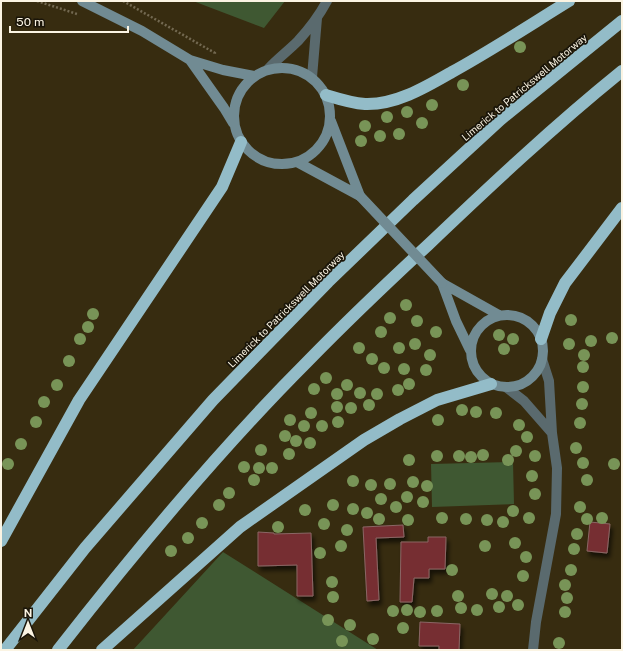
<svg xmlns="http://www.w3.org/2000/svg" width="623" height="651" font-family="'Public Sans',sans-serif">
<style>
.green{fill:#3f5832}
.building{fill:#762e31;stroke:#8a6665;filter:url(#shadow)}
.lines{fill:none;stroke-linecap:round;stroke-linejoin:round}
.path{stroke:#736951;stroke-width:2.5;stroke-dasharray:2 2;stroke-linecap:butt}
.tertiary{stroke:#5a6a6e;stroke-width:10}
.secondary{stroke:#718b93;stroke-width:10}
.motorway{stroke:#93bcc8;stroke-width:12}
.secondary-bridge{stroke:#718b93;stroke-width:10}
.tree{fill:#789457}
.labels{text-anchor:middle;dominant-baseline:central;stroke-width:3.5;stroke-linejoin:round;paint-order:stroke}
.street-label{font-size:10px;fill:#fbf4e3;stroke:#1a1509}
</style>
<defs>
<filter id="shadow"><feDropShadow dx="2.5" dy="4.5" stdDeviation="2" flood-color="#0009"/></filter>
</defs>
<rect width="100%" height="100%" fill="#372c10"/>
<path class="green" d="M193 1H285L264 28Z
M513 462 514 504 432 507 431 464Z
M223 552 378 650H133Z"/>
<path class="building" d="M590 522 610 524 607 553 587 551Z
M403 525 404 537 376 538 379 600 367 601 363 527Z
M258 532 274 533V534L311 533 313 596H297V565L258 566Z
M428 537H446L445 569H429V578H414L412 602H400L401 542H428Z
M420 622 460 624 459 650H439V646H419Z"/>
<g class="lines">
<path class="path" d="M37 1 77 14
M123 1 215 53 214 54"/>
<path class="tertiary" d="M268 69C277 59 288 51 298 41 309 29 319 16 327 1
M312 77 317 18
M506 387 524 401 552 433
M533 650 536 622 556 514 557 468 552 433 549 381 542 359"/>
<path class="secondary" d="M82 1 142 31 190 60 223 70 254 76
M190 60 224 108 233 123
M234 116a48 48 0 1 1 96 0a48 48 0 1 1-96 0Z
M331 121 360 196
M297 162 360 196
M442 283 456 321 470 350
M442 283 499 315
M471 351a36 36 0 1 1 72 0a36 36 0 1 1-72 0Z"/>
<path class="motorway" d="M326 95C339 99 351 103 365 104 396 105 426 87 452 72 492 50 530 25 569 1
M541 339 550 313 565 283 622 208
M1 541 79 400 222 187 241 142
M5 650 85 548 213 400 328 282 413 200 500 120 622 21
M58 650C136 550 218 451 308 361 347 321 387 283 428 245 491 185 554 126 622 71
M102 650 240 527 364 440 400 419 437 400 491 384"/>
<path class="secondary-bridge" d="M360 196 442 283"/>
</g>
<g class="tree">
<circle cx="520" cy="47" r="6"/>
<circle cx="463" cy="85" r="6"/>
<circle cx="432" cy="105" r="6"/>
<circle cx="407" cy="112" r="6"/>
<circle cx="387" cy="117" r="6"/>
<circle cx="422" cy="123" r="6"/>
<circle cx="365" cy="126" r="6"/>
<circle cx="399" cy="134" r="6"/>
<circle cx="380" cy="136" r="6"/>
<circle cx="361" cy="141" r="6"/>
<circle cx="406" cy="305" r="6"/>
<circle cx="93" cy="314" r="6"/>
<circle cx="390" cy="318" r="6"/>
<circle cx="571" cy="320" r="6"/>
<circle cx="417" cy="321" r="6"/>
<circle cx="88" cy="327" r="6"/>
<circle cx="381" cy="332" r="6"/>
<circle cx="436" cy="332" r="6"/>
<circle cx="499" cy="335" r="6"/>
<circle cx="612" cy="338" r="6"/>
<circle cx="80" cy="339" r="6"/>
<circle cx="513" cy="339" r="6"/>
<circle cx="591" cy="341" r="6"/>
<circle cx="415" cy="344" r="6"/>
<circle cx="569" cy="344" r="6"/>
<circle cx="359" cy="348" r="6"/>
<circle cx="399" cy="348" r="6"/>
<circle cx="504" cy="349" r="6"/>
<circle cx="430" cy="355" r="6"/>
<circle cx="584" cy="355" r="6"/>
<circle cx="372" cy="359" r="6"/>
<circle cx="69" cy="361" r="6"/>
<circle cx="583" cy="367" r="6"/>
<circle cx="384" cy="368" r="6"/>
<circle cx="404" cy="369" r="6"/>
<circle cx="426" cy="370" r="6"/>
<circle cx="326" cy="378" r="6"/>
<circle cx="409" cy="384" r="6"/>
<circle cx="57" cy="385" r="6"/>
<circle cx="347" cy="385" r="6"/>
<circle cx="583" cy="387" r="6"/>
<circle cx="314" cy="389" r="6"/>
<circle cx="398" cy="390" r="6"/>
<circle cx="360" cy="393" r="6"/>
<circle cx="337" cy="394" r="6"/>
<circle cx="377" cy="394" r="6"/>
<circle cx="44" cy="402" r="6"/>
<circle cx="582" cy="404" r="6"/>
<circle cx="369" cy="405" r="6"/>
<circle cx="337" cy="407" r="6"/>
<circle cx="351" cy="408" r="6"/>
<circle cx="462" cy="410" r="6"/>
<circle cx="476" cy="412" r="6"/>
<circle cx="311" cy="413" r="6"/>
<circle cx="496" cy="413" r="6"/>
<circle cx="290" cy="420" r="6"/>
<circle cx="438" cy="420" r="6"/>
<circle cx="36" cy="422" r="6"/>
<circle cx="338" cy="422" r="6"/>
<circle cx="580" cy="423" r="6"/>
<circle cx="519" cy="425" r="6"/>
<circle cx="304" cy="426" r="6"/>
<circle cx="322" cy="426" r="6"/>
<circle cx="285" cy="436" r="6"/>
<circle cx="527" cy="437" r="6"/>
<circle cx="296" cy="441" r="6"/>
<circle cx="310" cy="443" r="6"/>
<circle cx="21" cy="444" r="6"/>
<circle cx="576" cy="448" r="6"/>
<circle cx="261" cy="450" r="6"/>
<circle cx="516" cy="451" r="6"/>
<circle cx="289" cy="454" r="6"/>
<circle cx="483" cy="455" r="6"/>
<circle cx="437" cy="456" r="6"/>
<circle cx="459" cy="456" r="6"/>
<circle cx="535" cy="456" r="6"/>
<circle cx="471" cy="457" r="6"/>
<circle cx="409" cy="460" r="6"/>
<circle cx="508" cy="460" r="6"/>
<circle cx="583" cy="463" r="6"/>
<circle cx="8" cy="464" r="6"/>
<circle cx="614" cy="464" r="6"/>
<circle cx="244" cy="467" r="6"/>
<circle cx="259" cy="468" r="6"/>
<circle cx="272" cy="468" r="6"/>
<circle cx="532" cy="476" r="6"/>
<circle cx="254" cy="480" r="6"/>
<circle cx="587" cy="480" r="6"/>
<circle cx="353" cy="481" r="6"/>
<circle cx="413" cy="482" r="6"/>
<circle cx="390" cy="484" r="6"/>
<circle cx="371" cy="485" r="6"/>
<circle cx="427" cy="486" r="6"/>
<circle cx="229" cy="493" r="6"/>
<circle cx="535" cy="494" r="6"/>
<circle cx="407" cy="497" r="6"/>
<circle cx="381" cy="499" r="6"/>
<circle cx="423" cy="502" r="6"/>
<circle cx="219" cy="505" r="6"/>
<circle cx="333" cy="505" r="6"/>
<circle cx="396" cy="507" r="6"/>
<circle cx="580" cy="507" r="6"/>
<circle cx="353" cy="509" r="6"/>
<circle cx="305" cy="510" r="6"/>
<circle cx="513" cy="511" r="6"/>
<circle cx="367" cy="513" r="6"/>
<circle cx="442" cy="518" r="6"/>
<circle cx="529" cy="518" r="6"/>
<circle cx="602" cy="518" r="6"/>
<circle cx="379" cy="519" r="6"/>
<circle cx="466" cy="519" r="6"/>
<circle cx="587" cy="519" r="6"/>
<circle cx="408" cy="520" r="6"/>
<circle cx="487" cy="520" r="6"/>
<circle cx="503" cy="522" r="6"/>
<circle cx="202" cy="523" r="6"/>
<circle cx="324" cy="524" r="6"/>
<circle cx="278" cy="527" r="6"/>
<circle cx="347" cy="530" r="6"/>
<circle cx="577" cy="534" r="6"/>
<circle cx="188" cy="538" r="6"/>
<circle cx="515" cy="543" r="6"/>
<circle cx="341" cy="546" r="6"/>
<circle cx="485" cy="546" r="6"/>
<circle cx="574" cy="549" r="6"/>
<circle cx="171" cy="551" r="6"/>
<circle cx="320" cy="553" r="6"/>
<circle cx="526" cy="557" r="6"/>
<circle cx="452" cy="570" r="6"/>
<circle cx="571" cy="570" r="6"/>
<circle cx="523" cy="576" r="6"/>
<circle cx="332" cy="582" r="6"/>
<circle cx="565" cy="585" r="6"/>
<circle cx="492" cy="594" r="6"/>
<circle cx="458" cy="596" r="6"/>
<circle cx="507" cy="596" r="6"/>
<circle cx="333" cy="597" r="6"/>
<circle cx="567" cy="598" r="6"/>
<circle cx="518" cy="605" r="6"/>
<circle cx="499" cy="607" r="6"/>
<circle cx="461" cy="608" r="6"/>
<circle cx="407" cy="610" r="6"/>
<circle cx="477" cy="610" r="6"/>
<circle cx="393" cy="611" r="6"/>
<circle cx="437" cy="611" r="6"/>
<circle cx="420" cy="612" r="6"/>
<circle cx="565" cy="612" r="6"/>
<circle cx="328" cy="620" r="6"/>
<circle cx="350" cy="625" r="6"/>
<circle cx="403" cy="628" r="6"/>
<circle cx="373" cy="639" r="6"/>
<circle cx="342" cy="641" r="6"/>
<circle cx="559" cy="643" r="6"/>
</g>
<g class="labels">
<g class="street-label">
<text transform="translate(524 87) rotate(-40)">Limerick to Patrickswell Motorway</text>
<text transform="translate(286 309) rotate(-45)">Limerick to Patrickswell Motorway</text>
</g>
</g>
<rect width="623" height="651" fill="none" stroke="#fbf4e3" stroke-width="4"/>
<g transform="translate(28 623)" stroke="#1a1509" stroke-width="3" paint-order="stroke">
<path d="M0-3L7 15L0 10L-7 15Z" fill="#fbf4e3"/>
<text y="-6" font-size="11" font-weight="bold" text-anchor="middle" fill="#fbf4e3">N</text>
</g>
<path d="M10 26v6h118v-6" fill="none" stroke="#fbf4e3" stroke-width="2"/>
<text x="16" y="26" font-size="12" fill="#fbf4e3" stroke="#1a1509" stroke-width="3" paint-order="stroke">50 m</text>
</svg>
